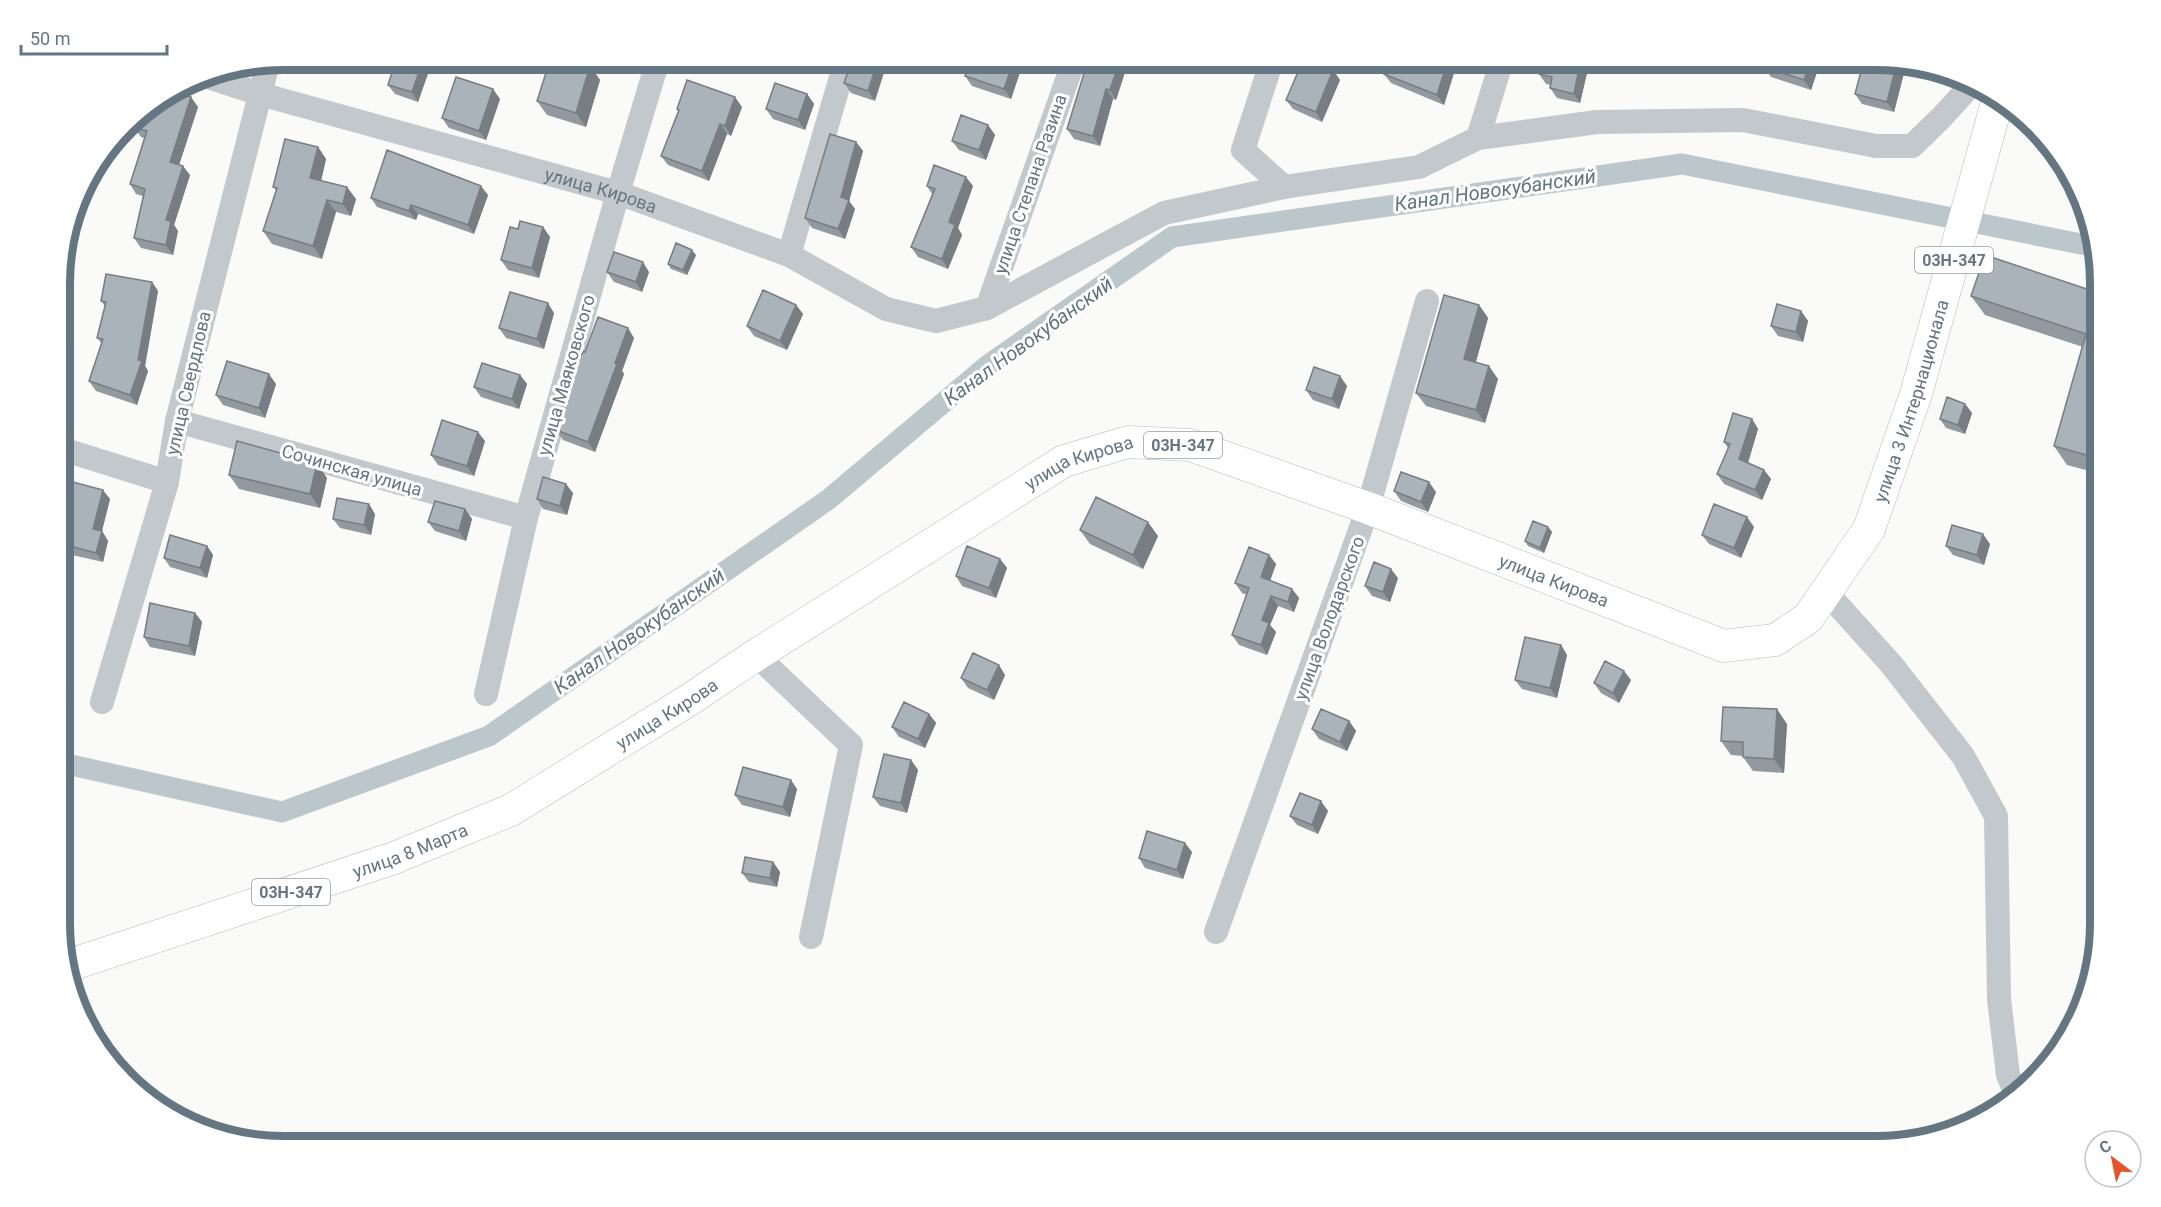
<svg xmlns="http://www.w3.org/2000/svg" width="2161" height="1207" font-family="Roboto,sans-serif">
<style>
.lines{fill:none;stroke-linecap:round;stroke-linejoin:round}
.canal{stroke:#bbc7cb;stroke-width:21}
.major-casing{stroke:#b5babe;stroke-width:33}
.minor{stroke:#c3c8cc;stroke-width:24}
.major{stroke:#fff;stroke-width:32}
.wall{fill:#929a9f}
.shaded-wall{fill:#777d82}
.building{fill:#aab3b9;stroke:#777d82;stroke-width:1.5}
.labels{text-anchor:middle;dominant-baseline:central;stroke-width:6;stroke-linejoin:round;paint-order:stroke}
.shield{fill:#fff;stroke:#939fa8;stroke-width:1.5}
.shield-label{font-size:16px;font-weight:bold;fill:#657683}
.street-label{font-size:18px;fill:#657683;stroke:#fff}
.water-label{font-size:20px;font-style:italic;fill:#60757c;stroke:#fff}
.rim{fill:none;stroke:#657683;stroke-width:8}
</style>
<rect width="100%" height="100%" fill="#fafaf8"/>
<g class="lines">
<path class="canal" d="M62 763 282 812 489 736 829 499 988 365 1172 237 1682 164 2096 247"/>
<defs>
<g id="major">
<path id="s2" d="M67 966 394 858 511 810 689 700 756 655 1064 461 1128 442 1190 445 1368 508 1724 646 1775 640 1808 618 1869 529 1916 394 1998 99"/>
</g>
</defs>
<use href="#major" class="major-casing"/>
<g class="minor">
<path d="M1272 60 1243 150 1284 187"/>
<path id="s1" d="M205 76 260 94 618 193 789 255 886 309 936 321 987 308 1164 213 1284 187 1419 167 1478 138 1597 122 1743 120 1876 146H1912L1941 118 1973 83"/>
<path d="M1478 138 1502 60"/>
<path d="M789 255 846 60"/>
<path d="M987 308 1074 60"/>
<path d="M177 421 526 518"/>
<path d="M62 449 167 482"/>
<path d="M1827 593 1891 664 1963 756 1996 816 1999 999 2008 1075 2016 1094"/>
<path d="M756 655 851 745 811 937"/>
<path d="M486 694 526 518 618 193 658 60"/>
<path d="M102 702 167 482 177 421 268 63"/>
<path d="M1216 932 1368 508 1427 301"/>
</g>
<use href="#major" class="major"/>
</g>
<path class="wall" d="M730 60H743L742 64Z
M852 60 875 101 851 93 844 83Z
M1024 60 1011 99 972 86 965 76Z
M1088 60 1125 72 1116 100 1113 99 1100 146 1074 139 1067 129Z
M1213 60H1256L1252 73 1215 62Z
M1389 60H1458L1444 105 1391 83 1384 74Z
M1821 60 1811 90 1771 77 1764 67Z
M431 65 418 102 395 94 388 85Z
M1906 65 1894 112 1862 104 1855 94Z
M590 66 600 80 586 127 547 115 537 101Z
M1333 70 1340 80 1322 122 1293 109 1286 100Z
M1587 73 1580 103 1557 98 1550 88 1551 85 1546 84 1539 74Z
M807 94 814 104 805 130 773 119 766 109Z
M500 99 486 140 449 128 442 118Z
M198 107 179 165 190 175 174 225 178 231 173 255 141 248 134 238 143 196 136 194 130 184 144 138 141 137 134 127Z
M742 107 731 136 727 134 709 181 668 165 661 156 678 111 677 109Z
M988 125 995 135 986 160 959 150 952 141Z
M856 142 863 151 849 201 855 209 845 239 812 228 805 218Z
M318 147 326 159 321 180 356 199 351 216 336 212 322 259 272 244 263 231 276 190 273 187Z
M927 186H973L958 228 962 235 948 269 918 257 911 247 932 194Z
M488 195 474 234 418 214 416 220 377 207 371 198Z
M543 227 550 237 539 278 508 270 501 260 518 229Z
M696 255 687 275 671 269 668 264Z
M607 272H649L642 292 614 282Z
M152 282 158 291 145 366 148 371 137 405 96 391 89 381 102 344 97 338 105 306 101 301Z
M2099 293 2100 295 2101 474 2067 465 2054 446 2083 347 1985 315 1971 296Z
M796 305 803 314 787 350 754 336 747 326Z
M1479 305 1488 318 1476 362 1498 379 1485 423 1426 406 1416 393Z
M1801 311 1808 321 1803 342 1778 336 1771 326Z
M554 313 544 349 506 338 499 328Z
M634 338 622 371 624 374 595 452 563 440 556 430 585 352Z
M520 375 527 384 519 409 481 397 474 387Z
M276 384 265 418 223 405 216 395Z
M1347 386 1339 409 1313 400 1306 390Z
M1965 404 1972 413 1965 434 1946 428 1940 419Z
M1752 419 1758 429 1748 463 1764 470 1771 479 1762 500 1724 484 1717 474 1728 448 1724 442Z
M485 441 474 476 438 465 431 455Z
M229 475 327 478 320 508 239 489Z
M1394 491 1436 492 1428 512 1401 501Z
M573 493 567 515 543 509 537 499Z
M110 499 102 531 108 541 103 562 63 553 62 550 63 520 62 510Z
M465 509 472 519 466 541 435 531 428 522Z
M375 514 371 535 340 528 333 519Z
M1548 527 1552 532 1544 553 1528 546 1525 541Z
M1754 527 1741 558 1709 544 1702 535Z
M1080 530 1158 536 1143 569 1090 544Z
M1990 544 1984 565 1953 555 1946 546Z
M207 546 213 555 207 578 170 567 164 558Z
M1269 555 1276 564 1270 580 1292 589 1299 598 1294 612 1278 606 1270 625 1276 632 1267 655 1239 645 1232 635 1247 595 1242 593 1235 583Z
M1000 559 1007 568 996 598 962 586 956 576Z
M1398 578 1390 602 1372 596 1365 586Z
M195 613 202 622 195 656 150 647 144 637Z
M1561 645 1567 655 1557 698 1522 689 1515 680Z
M1005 675 994 700 968 688 961 678Z
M1631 680 1619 703 1601 693 1594 683Z
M929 714 936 723 925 748 899 737 892 727Z
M1349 721 1356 731 1347 751 1319 739 1312 729Z
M1787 724 1784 773 1753 771 1743 757V756L1731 755 1721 741Z
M911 760 918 770 907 813 880 806 873 797Z
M797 789 790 817 742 805 735 795Z
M1328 811 1318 834 1297 825 1290 816Z
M1192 852 1183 879 1145 868 1139 858Z
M773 862 780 872 777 887 749 882 742 873Z"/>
<path class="shaded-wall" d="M423 60H428L431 65 418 102 412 92Z
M878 60H888L875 101 868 91Z
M1014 60H1024L1011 99 1004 89Z
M1247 60H1256L1252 73 1246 64Z
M1448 60H1458L1444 105 1437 95Z
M1811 60H1821L1811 90 1804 80Z
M1119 63 1125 72 1116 100 1110 90Z
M1580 63 1587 73 1580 103 1574 94Z
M1897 63 1905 64 1906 65 1894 112 1887 102Z
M590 66 600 80 586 127 576 113Z
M1333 70 1340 80 1322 122 1316 112Z
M493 89 500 99 486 140 479 131Z
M1106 89 1113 99 1100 146 1093 136Z
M807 94 814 104 805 130 798 120Z
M191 97 198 107 177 171 170 162Z
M735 97 742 107 731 136 725 126Z
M720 124 727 134 709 181 702 171Z
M988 125 995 135 986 160 979 150Z
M856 142 863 151 849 201 855 209 845 239 838 229 841 197Z
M318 147 326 159 319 190 310 178Z
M183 166 190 175 174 225 178 231 173 255 166 245V220Z
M966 177 973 186 958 228 962 235 948 269 942 259 949 222Z
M481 186 488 195 474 234 468 225Z
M347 187 356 199 351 216 343 204Z
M327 200 336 212 322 259 313 246Z
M411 205 418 214 416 220 409 211Z
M543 227 550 237 539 278 532 268Z
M692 250 696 255 687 275 683 270Z
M643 262 649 272 642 292 636 282Z
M152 282 158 291 145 366 148 371 137 405 130 395 138 360Z
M2099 293 2100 295V323L2093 312Z
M548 303 554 313 544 349 537 339Z
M796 305 803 314 787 350 780 341Z
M1479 305 1488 318 1473 372 1464 359Z
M1801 311 1808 321 1803 342 1796 332Z
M628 328 634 338 622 371 624 374 595 452 588 442 615 363Z
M1489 366 1498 379 1485 423 1476 410Z
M269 374 276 384 265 418 259 408Z
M520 375 527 384 519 409 512 399Z
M1340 376 1347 386 1339 409 1332 399Z
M1965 404 1972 413 1965 434 1958 425Z
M1752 419 1758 429 1746 469 1739 459Z
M478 432 485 441 474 476 467 466Z
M317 463 327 478 320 508 310 494Z
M1764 470 1771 479 1762 500 1755 490Z
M1429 482 1436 492 1428 512 1421 502Z
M566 484 573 493 567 515 560 506Z
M103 490 110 499 100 538 93 529Z
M369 504 375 514 371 535 364 525Z
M465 509 472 519 466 541 459 531Z
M1747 517 1754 527 1741 558 1734 548Z
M1148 522 1158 536 1143 569 1133 555Z
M1548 527 1552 532 1544 553 1540 548Z
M102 531 108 541 103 562 96 553Z
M1983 534 1990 544 1984 565 1977 555Z
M207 546 213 555 207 578 200 568Z
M1269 555 1276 564 1268 587 1261 577Z
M1000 559 1007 568 996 598 989 588Z
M1391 569 1398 578 1390 602 1383 592Z
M1292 589 1299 598 1294 612 1288 602Z
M1271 596 1278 606 1270 625 1276 632 1267 655 1261 645 1262 620Z
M195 613 202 622 195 656 189 646Z
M1561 645 1567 655 1557 698 1550 688Z
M999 665 1005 675 994 700 987 690Z
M1624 671 1631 680 1619 703 1613 693Z
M1777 709 1787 724 1784 773 1774 759Z
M929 714 936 723 925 748 918 739Z
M1349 721 1356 731 1347 751 1340 742Z
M911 760 918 770 907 813 901 803Z
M791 780 797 789 790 817 783 807Z
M1321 801 1328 811 1318 834 1312 825Z
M1185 843 1192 852 1183 879 1177 870Z
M773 862 780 872 777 887 770 878Z"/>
<path class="building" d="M396 60H423L412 92 388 85Z
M550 60H571L590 66 576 113 537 101Z
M852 60H878L868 91 844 83Z
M970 60H1014L1004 89 965 76Z
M1088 60H1110L1119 63 1110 90 1106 89 1093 136 1067 129Z
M1233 60H1247L1246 64Z
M1303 60H1309L1333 70 1316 112 1286 100Z
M1389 60H1448L1437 95 1384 74Z
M1542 60H1566L1580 63 1574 94 1550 88 1552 77 1539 74Z
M1766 60H1811L1804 80 1764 67Z
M1864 60H1878L1897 63 1887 102 1855 94Z
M456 77 493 89 479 131 442 118Z
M687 80 735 97 725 126 720 124 702 171 661 156 679 110 677 109Z
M775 83 807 94 798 120 766 109Z
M175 92 191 97 170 162 183 166 166 220 171 221 166 245 134 238 145 189 130 184 147 131 134 127 139 114Z
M961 115 988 125 979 150 952 141Z
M830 134 856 142 841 197 849 200 838 229 805 218Z
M285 139 318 147 310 178 347 187 343 204 327 200 313 246 263 231 277 188 273 187Z
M387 150 481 186 468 225 411 205 409 211 371 198Z
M934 165 966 177 949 222 955 225 942 259 911 247 935 189 927 186Z
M520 221 543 227 532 268 501 260 510 227 518 229Z
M676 243 692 250 683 270 668 264Z
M614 252 643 262 636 282 607 272Z
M1985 255 2099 293 2093 312 2100 314 2101 459 2054 446 2086 334 1971 296Z
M106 274 152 282 138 360 142 361 130 395 89 381 103 339 97 338 106 302 101 301Z
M763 290 796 305 780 341 747 326Z
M510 292 548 303 537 339 499 328Z
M1444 295 1479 305 1464 359 1489 366 1476 410 1416 393Z
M1777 304 1801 311 1796 332 1771 326Z
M598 317 628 328 615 363 617 364 588 442 556 430 568 390 583 351 585 352Z
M227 361 269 374 259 408 216 395Z
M482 363 520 375 512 399 474 387Z
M1314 367 1340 376 1332 399 1306 390Z
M1947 397 1965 404 1958 425 1940 419Z
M1733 413 1752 419 1739 459 1764 470 1755 490 1717 474 1730 444 1724 442Z
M442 420 478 432 467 466 431 455Z
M237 441 317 463 310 494 229 475Z
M1401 472 1429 482 1421 502 1394 491Z
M543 477 566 484 560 506 537 499Z
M69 481 103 490 93 529 102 531 96 553 62 544V523L63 517H62V510Z
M1096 497 1148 522 1133 555 1080 530Z
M337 498 369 504 364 525 333 519Z
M435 501 465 509 459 531 428 522Z
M1714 504 1747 517 1734 548 1702 535Z
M1533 521 1548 527 1540 548 1525 541Z
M1952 525 1983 534 1977 555 1946 546Z
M170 535 207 546 200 568 164 558Z
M967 546 1000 559 989 588 956 576Z
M1249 547 1269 555 1261 577 1292 589 1288 602 1271 596 1262 620 1269 623 1261 645 1232 635 1249 588 1235 583Z
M1374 562 1391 569 1383 592 1365 586Z
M150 603 195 613 189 646 144 637Z
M1525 637 1561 645 1550 688 1515 680Z
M973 653 999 665 987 690 961 678Z
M1605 661 1624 671 1613 693 1594 683Z
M904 702 929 714 918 739 892 727Z
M1723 707 1777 709 1774 759 1743 757V742L1721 741Z
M1321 709 1349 721 1340 742 1312 729Z
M884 754 911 760 901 803 873 797Z
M743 767 791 780 783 807 735 795Z
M1300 793 1321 801 1312 825 1290 816Z
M1147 831 1185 843 1177 870 1139 858Z
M745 857 773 862 770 878 742 873Z"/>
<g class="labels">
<g class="shield">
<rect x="1915" y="247" width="78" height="26" rx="4.5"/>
<rect x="1144" y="432" width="78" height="26" rx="4.5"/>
<rect x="252" y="879" width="78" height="26" rx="4.5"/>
</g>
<g class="shield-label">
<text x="1954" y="260">03Н-347</text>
<text x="1183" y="445">03Н-347</text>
<text x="291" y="892">03Н-347</text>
</g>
<g class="street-label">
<text transform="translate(1030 184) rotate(-71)">улица Степана Разина</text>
<text stroke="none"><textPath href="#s1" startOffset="412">улица Кирова</textPath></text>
<text transform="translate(566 375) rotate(-74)">улица Маяковского</text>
<text transform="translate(188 383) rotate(-77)">улица Свердлова</text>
<text stroke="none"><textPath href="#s2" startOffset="2158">улица 3 Интернационала</textPath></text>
<text stroke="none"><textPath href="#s2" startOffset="1138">улица Кирова</textPath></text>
<text transform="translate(352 470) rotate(16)">Сочинская улица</text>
<text stroke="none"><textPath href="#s2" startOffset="1642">улица Кирова</textPath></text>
<text transform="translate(1329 618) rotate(-70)">улица Володарского</text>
<text stroke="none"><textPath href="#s2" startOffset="654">улица Кирова</textPath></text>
<text stroke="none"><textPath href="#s2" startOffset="362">улица 8 Марта</textPath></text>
</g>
<g class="water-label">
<text transform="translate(1495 190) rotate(-8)">Канал Новокубанский</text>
<text transform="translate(1028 341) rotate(-36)">Канал Новокубанский</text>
<text transform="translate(639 631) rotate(-35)">Канал Новокубанский</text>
</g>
</g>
<path d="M0 0H2161V1207H0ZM283 70H1877A213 213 0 0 1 2090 283V923A213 213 0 0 1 1877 1136H283A213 213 0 0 1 70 923V283A213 213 0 0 1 283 70Z" fill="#fff" fill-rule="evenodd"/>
<path class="rim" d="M283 70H1877A213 213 0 0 1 2090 283V923A213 213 0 0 1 1877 1136H283A213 213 0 0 1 70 923V283A213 213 0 0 1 283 70Z"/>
<g transform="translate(2113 1159) rotate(328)"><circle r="28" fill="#ffffff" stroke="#c1c8cd" stroke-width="1.5"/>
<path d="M0-4.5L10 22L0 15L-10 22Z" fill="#e4572e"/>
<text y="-9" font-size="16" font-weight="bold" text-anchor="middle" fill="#657683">С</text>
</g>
<path d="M21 45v9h146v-9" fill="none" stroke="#657683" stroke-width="3"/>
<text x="30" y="45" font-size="18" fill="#657683" stroke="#ffffff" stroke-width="4.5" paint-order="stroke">50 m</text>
</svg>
